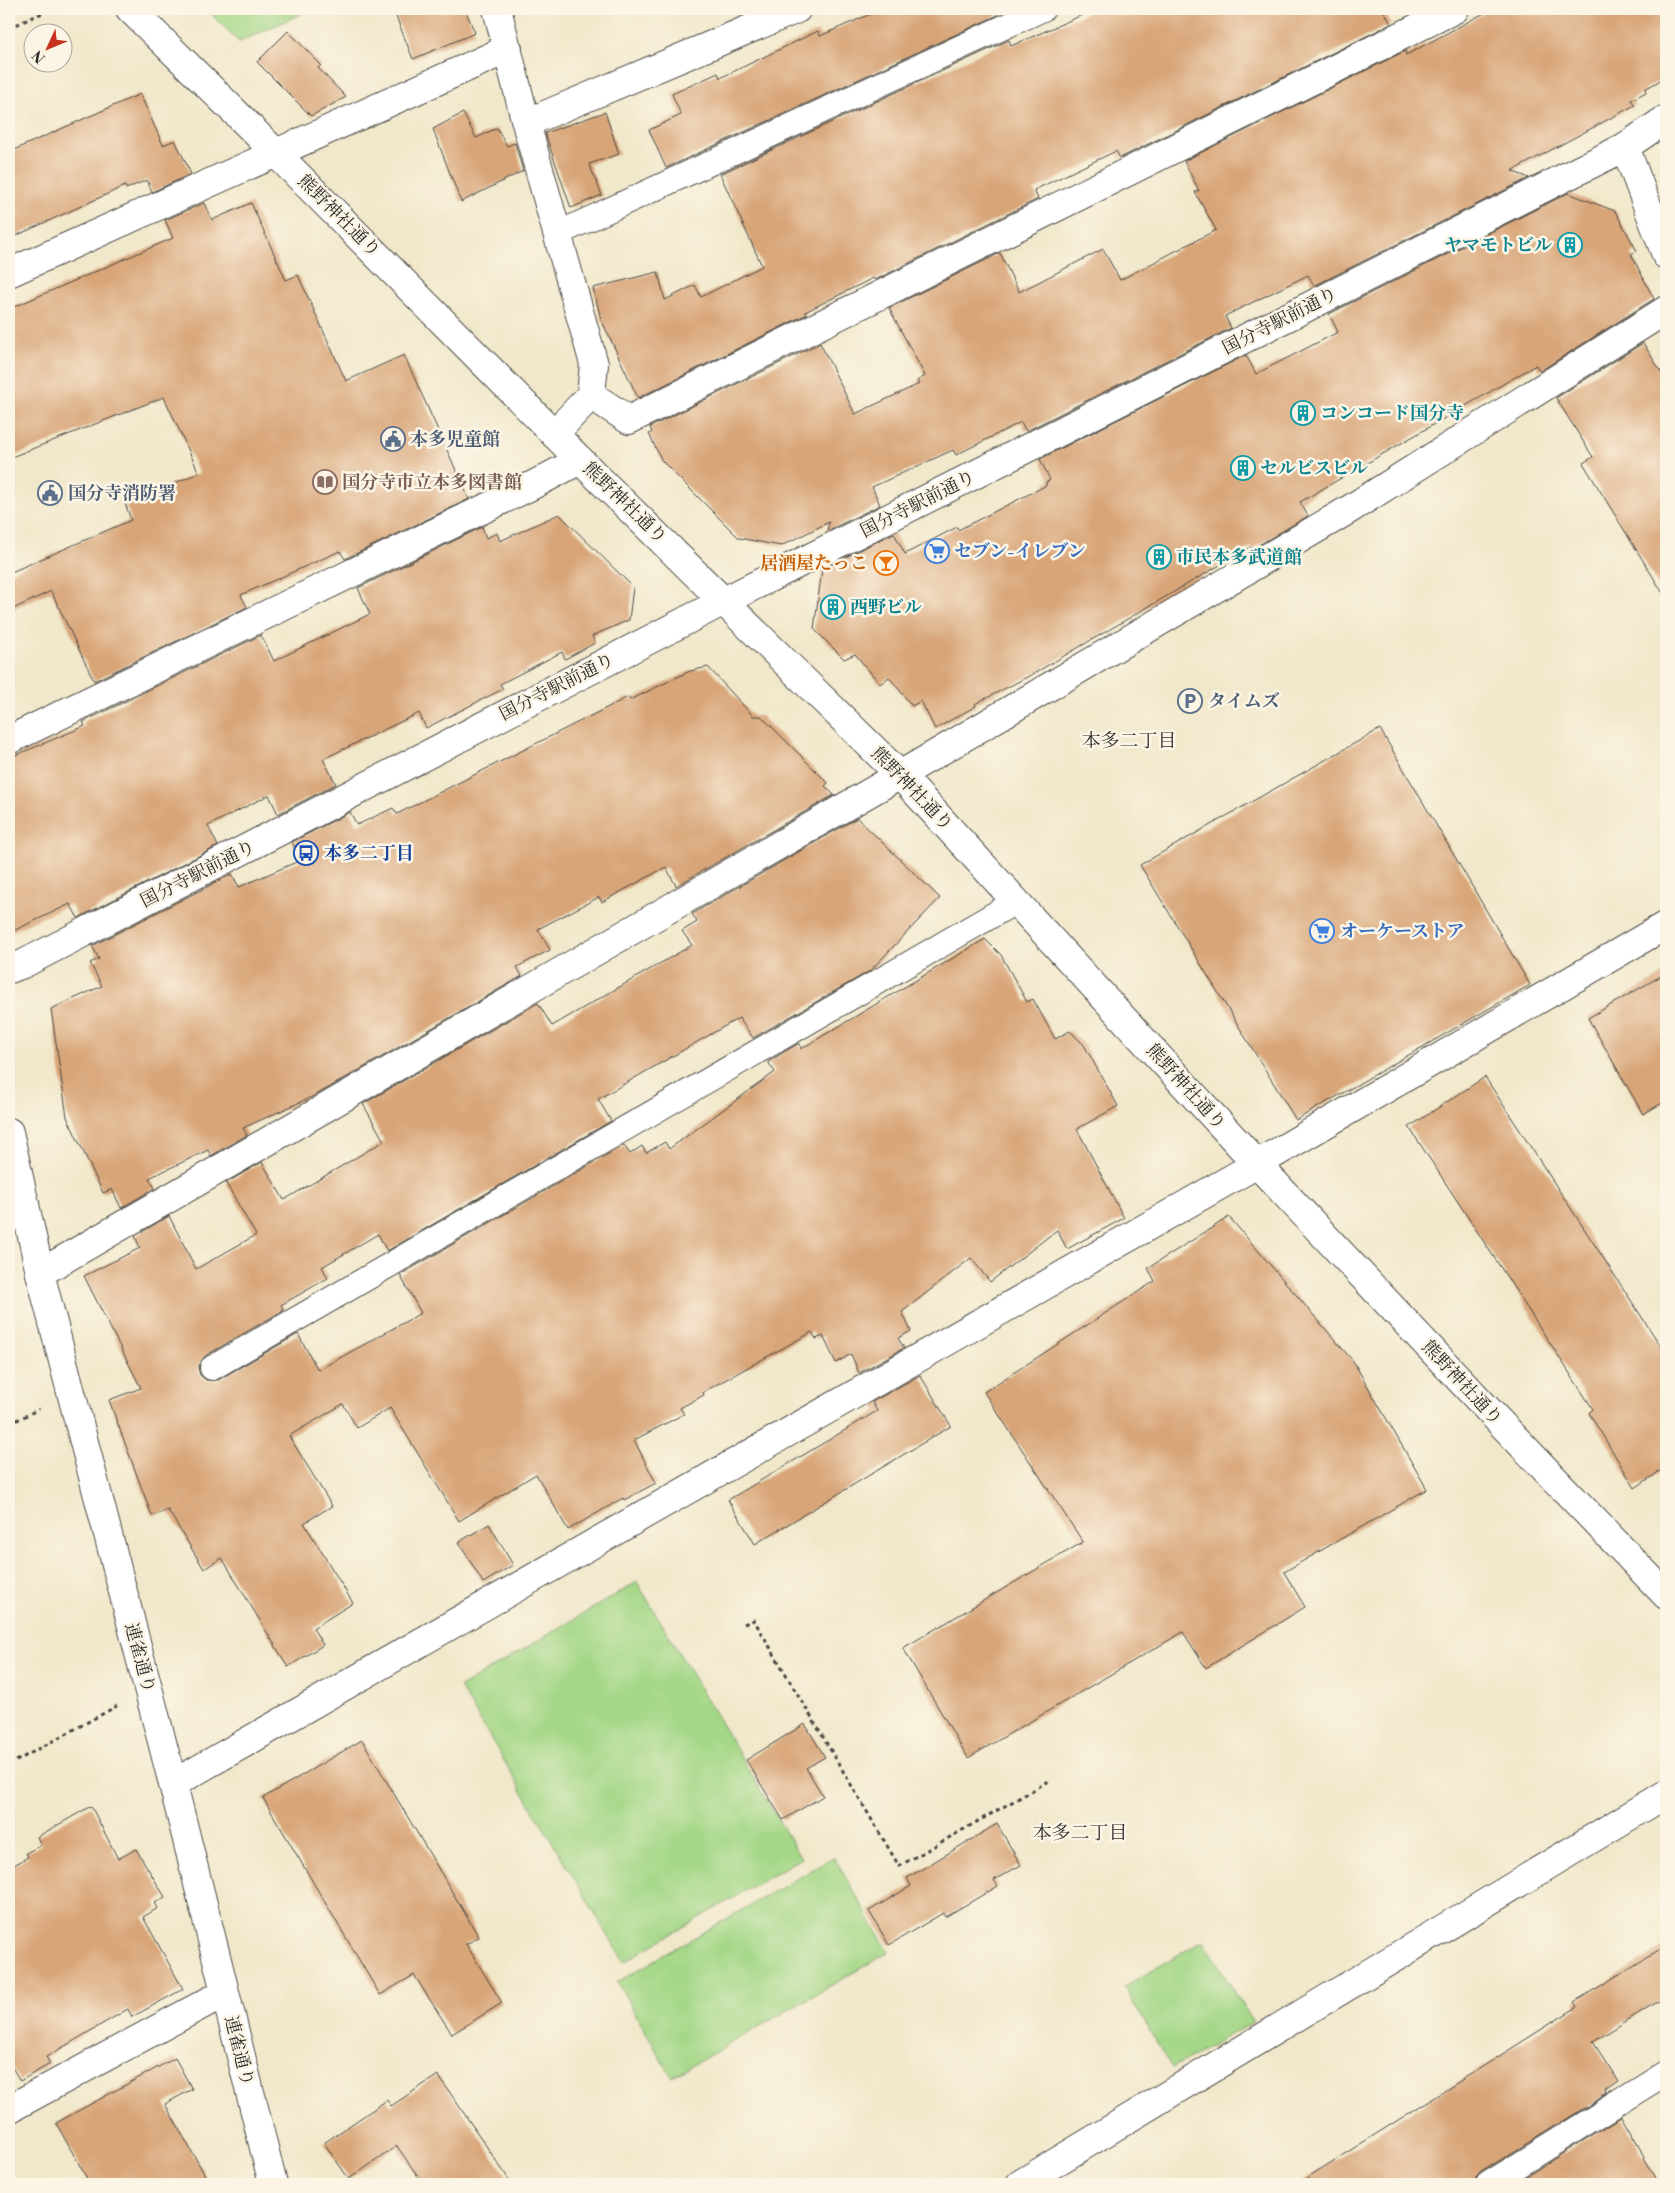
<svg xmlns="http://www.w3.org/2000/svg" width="1675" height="2193" font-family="'Libre Bodoni','Noto Serif JP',serif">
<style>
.green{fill:#a4d787;stroke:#688159}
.building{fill:#d8a578}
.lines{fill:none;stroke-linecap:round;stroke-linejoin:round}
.lane-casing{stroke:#494743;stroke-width:26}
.street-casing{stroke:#494743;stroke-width:30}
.secondary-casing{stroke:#494743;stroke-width:30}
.path{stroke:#494743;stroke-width:3;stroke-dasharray:4 4;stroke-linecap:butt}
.lane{stroke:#fff;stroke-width:24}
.street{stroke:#fff;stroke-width:28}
.secondary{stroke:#fff;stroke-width:28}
.labels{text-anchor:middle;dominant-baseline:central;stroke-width:5;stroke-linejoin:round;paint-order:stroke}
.street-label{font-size:18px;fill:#2b2b2b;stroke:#fcf5e5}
.culture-label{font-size:18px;font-weight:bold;fill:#0d838f;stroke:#fcf5e5;text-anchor:start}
.service-label{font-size:18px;font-weight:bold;fill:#4e5e75;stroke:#fcf5e5;text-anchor:start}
.education-label{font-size:18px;font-weight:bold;fill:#785e54;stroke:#fcf5e5;text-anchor:start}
.shop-label{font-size:18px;font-weight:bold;fill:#366cbe;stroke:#fcf5e5;text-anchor:start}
.food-label{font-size:18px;font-weight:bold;fill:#c56008;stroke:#fcf5e5;text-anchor:end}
.transit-label{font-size:18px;font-weight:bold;fill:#164399;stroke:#fcf5e5;text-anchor:start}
.neighbourhood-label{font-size:19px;fill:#2b2b2b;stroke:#fcf5e5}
</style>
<rect width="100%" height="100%" fill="#fcf5e5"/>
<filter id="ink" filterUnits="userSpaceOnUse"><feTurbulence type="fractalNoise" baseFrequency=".02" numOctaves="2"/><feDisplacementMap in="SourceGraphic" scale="10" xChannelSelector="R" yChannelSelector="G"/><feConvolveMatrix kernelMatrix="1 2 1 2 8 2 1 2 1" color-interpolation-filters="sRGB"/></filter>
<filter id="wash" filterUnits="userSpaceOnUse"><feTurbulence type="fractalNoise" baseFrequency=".0096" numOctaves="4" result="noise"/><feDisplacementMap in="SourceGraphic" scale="20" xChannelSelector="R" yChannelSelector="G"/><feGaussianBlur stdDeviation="1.12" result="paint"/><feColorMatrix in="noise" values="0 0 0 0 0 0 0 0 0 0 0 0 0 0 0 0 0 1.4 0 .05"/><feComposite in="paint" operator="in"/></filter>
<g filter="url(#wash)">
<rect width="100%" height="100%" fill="#f1e8cb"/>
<path class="green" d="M206 9H312L239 42Z
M637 1582 801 1858 624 1962 460 1687Z
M834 1857 889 1952 672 2077 617 1982Z
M1203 1940 1253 2022 1172 2068 1124 1987Z"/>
<g id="blocks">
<path class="building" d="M393 9H465L475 33 413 59Z
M882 9H996L998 15 666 168 649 130 681 115 672 94 718 73 720 78 818 31 820 36Z
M1096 9H1383L1391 24 1120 158 1116 151 1034 190 1038 199 875 280 873 278 805 312 807 314 638 398 601 319 593 288 658 272 665 300 695 285 701 297 762 266 720 174 1009 40 1011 46Z
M1492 9H1666V77L1645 89 1646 92 1631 100 1635 105 1512 171 1529 178 1314 286 1308 275 1225 316 1231 328 1026 431 1021 422 956 455 953 450 872 487 880 505 827 531 829 522 781 546 739 538 662 461 649 434 652 432 650 427 820 343 855 414 919 384 917 381 925 376 889 308 1000 253 1019 292 1103 249 1120 280 1216 230 1195 192 1199 191 1184 161 1405 51 1406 55Z
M288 31 321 65 318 68 346 97 311 116 257 62Z
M140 94 163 145 175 140 191 174 152 192 147 180 126 189 125 186 9 239V152Z
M605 112 619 154 589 164 602 195 571 208 545 133Z
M463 113 476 138 497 128 507 146 515 143 523 171 461 202 433 129Z
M1568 193 1615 211 1637 251 1631 254 1654 299 1540 371 1536 365 1300 502 1308 516 1252 549 1251 547 1033 674 975 704 976 706 935 729 921 701 912 706 889 677 880 684 855 654 844 659 814 629 822 569 894 533 905 554 957 527 958 530 1047 485 1045 483 1050 480 1040 459 1246 355 1256 374 1338 332 1329 314Z
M204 203 212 220 251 203 286 280 298 275 346 381 404 355 469 499 345 559 340 551 241 595 247 607 94 681 51 591 9 611V573L131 520 125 503 199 473 164 397 9 458V309L173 238 165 220Z
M1643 343 1666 380V598L1583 463 1593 457 1556 398Z
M559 514 633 587 629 620 592 636 595 643 565 659 562 652 500 684 503 689 426 728 419 713 323 759 336 784 278 814 269 795 208 826 218 846 78 918 70 904 9 933V758L85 726 83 722 261 635 274 661 370 614 358 588 482 527 486 538 497 533 500 541Z
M708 667 753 716H761L828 783 825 786 834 795 676 886 666 867 602 902 599 897 538 929 550 950 517 967 522 976 316 1095 243 1128 247 1135 211 1156 208 1150 149 1178 155 1188 121 1208 112 1189 103 1193 67 1117 51 1009 102 986 90 963 99 959 92 946 232 874 239 887 301 860 292 842 350 812 357 825 393 808 397 814 628 697 630 700 690 671Z
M1380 729 1530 985 1296 1120 1140 865Z
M857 818 940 898 870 971 753 1038 739 1018 598 1099 611 1121 387 1251 378 1234 322 1267 328 1278 281 1305 284 1310 205 1356 198 1368 200 1375 206 1380H218L298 1334 318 1370 421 1313 400 1275 624 1145 630 1154 642 1146 646 1153 665 1142 669 1149 775 1072 768 1062 799 1043 801 1049 985 939 1001 955 1027 1002 1033 999 1055 1039 1070 1031 1084 1045 1118 1106 1077 1129 1124 1218 1067 1249 1057 1230 990 1282 971 1258 902 1312 911 1331 898 1338 904 1348 859 1373 851 1354 836 1363 823 1336 816 1339 812 1332 703 1392 704 1395 680 1408 684 1414 634 1440 656 1483 624 1500 623 1498 568 1530 536 1474 459 1521 390 1408 357 1428 343 1404 289 1436 332 1506 304 1523 353 1603 313 1628 323 1645 288 1667 222 1558 204 1569 168 1510 152 1516 109 1400 141 1388 84 1276 140 1248 135 1236 169 1216 196 1269 256 1235 226 1183 262 1162 284 1200 384 1141 363 1104 538 1003 552 1026 692 945 682 931 697 922 692 914Z
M1666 973V1101L1643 1114 1588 1018Z
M1485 1077 1666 1354V1467L1635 1488 1589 1413 1593 1409 1409 1127Z
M1229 1217 1353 1361 1427 1489 1284 1572 1305 1607 1206 1668 1183 1632 968 1758 903 1648 1083 1542 984 1392 1155 1281 1148 1268Z
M920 1375 951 1426 755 1544 728 1500 877 1411 872 1402Z
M489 1524 513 1565 483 1583 459 1542Z
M805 1724 825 1757 806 1768 823 1796 783 1820 746 1760Z
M362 1740 479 1937 466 1944 502 2003 452 2034 414 1975 380 1995 263 1798Z
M91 1806 118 1859 136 1849 165 1897 155 1903 158 1908 143 1917 183 1989 132 2017 128 2009 46 2057 50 2064 20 2081 9 2062V1868L28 1857 26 1853 41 1845 37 1837Z
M997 1824 1021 1865 994 1880 998 1886 945 1917 943 1913 889 1945 869 1911 911 1886 907 1878Z
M1666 1946V1996L1593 2042 1619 2082 1606 2091 1607 2094 1481 2172 1476 2178 1474 2184H1297L1577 2007 1574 2002Z
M175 2058 192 2089 165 2104 210 2184H90L56 2123Z
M438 2075 512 2184H423L397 2146 349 2179 324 2143 387 2100 391 2106Z
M1621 2117 1660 2184H1514Z"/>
</g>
</g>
<g filter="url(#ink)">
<use href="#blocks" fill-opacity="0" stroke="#494743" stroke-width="1"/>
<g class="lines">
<defs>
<path id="lane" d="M557 234 1043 9
M212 1368 1017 901
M1488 2184 1666 2073"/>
<path id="street" d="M497 9 526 123 594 364 591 395 554 434
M526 123 797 9
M1625 147 1666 255
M9 273 508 49
M591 395 629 420 1455 9
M9 740 533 485 580 460
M9 1214 25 1204
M40 1273 900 775 1350 509 1666 310
M173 1784 1257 1164 1666 925
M9 2109 224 1993
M1020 2184 1666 1794"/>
<path id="secondary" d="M130 9 243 120 580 460 900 775 1257 1164 1493 1415 1666 1595
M9 969 23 964 724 601 1625 147 1666 119
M9 1132 40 1273 173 1784 273 2184"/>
</defs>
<use href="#lane" class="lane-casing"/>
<use href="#street" class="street-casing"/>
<use href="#secondary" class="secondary-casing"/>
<path class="path" d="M9 28 51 9
M9 1424 39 1409
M744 1624 754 1620 899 1866 1049 1781
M9 1765 117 1706"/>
<use href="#lane" class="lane"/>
<use href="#street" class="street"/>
<use href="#secondary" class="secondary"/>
</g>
</g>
<defs>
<symbol id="building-ring" viewBox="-11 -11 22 22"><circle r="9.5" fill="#fcf5e5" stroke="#0f9aa8" stroke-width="1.5"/><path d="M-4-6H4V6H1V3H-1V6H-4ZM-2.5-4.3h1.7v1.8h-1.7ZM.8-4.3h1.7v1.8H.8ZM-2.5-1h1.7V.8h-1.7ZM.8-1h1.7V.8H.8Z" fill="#0f9aa8"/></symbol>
<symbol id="civic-ring" viewBox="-11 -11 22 22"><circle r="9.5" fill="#fcf5e5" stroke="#5c6f8a" stroke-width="1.5"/><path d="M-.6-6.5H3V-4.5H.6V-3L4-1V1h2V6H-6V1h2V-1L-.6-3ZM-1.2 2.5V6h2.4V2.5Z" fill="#5c6f8a"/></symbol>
<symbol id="library-ring" viewBox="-11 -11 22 22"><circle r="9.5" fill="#fcf5e5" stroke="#8d6e63" stroke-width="1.5"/><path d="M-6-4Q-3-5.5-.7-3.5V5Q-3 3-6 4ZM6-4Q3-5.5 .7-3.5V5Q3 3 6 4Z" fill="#8d6e63"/></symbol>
<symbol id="supermarket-ring" viewBox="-11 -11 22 22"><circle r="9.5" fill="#fcf5e5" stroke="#3f7fe0" stroke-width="1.5"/><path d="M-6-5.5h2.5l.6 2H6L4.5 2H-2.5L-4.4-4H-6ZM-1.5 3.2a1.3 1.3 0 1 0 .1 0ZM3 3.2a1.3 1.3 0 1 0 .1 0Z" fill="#3f7fe0"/></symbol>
<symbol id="bar-ring" viewBox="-11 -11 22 22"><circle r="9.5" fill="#fcf5e5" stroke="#e8710a" stroke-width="1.5"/><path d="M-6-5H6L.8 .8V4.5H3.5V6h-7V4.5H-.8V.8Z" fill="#e8710a"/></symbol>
<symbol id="parking-ring" viewBox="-11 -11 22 22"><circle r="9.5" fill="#fcf5e5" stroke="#5c6f8a" stroke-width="1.5"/><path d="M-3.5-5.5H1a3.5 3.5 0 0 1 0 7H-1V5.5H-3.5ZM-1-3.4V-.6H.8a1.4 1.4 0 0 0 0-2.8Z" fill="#5c6f8a"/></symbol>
<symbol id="bus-ring" viewBox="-11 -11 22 22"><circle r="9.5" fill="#fcf5e5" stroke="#1a4fb4" stroke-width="1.5"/><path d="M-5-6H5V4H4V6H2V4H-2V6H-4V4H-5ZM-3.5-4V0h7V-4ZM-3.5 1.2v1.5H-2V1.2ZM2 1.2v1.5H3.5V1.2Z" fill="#1a4fb4"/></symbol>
</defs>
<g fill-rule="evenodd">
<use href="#building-ring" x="1556" y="231" width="28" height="28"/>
<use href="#building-ring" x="1289" y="399" width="28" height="28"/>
<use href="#civic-ring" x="379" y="425" width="28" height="28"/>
<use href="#building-ring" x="1229" y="454" width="28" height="28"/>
<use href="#library-ring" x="311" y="468" width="28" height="28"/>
<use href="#civic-ring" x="36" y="479" width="28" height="28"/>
<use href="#supermarket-ring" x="923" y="537" width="28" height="28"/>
<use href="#building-ring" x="1145" y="543" width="28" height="28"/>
<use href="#bar-ring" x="872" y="549" width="28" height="28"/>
<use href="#building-ring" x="819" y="593" width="28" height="28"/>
<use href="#parking-ring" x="1176" y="687" width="28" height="28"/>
<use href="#bus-ring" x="292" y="839" width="28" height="28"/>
<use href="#supermarket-ring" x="1308" y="917" width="28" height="28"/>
</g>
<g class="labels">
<g class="street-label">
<text transform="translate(339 216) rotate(45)">熊野神社通り</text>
<text transform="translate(1280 321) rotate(-27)">国分寺駅前通り</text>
<text transform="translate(625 503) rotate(44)">熊野神社通り</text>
<text transform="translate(918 504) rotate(-27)">国分寺駅前通り</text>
<text transform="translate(557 687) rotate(-27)">国分寺駅前通り</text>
<text transform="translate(912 789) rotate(46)">熊野神社通り</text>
<text transform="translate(198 874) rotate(-27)">国分寺駅前通り</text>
<text transform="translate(1186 1087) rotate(48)">熊野神社通り</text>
<text transform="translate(1462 1383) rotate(47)">熊野神社通り</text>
<text transform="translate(140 1658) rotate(75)">連雀通り</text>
<text transform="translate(239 2051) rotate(76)">連雀通り</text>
</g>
<g class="culture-label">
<text x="1552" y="245" text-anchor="end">ヤマモトビル</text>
<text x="1320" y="413">コンコード国分寺</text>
<text x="1260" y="468">セルビスビル</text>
<text x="1176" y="557">市民本多武道館</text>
<text x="850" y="607">西野ビル</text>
</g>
<g class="service-label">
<text x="410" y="439">本多児童館</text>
<text x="68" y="493">国分寺消防署</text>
<text x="1208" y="701">タイムズ</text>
</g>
<g class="education-label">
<text x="342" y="482">国分寺市立本多図書館</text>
</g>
<g class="shop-label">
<text x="954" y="551">セブン-イレブン</text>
<text x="1340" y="931">オーケーストア</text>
</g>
<g class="food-label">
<text x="868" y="563">居酒屋たっこ</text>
</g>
<g class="transit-label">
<text x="324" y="853">本多二丁目</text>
</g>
<g class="neighbourhood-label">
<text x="1129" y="741">本多二丁目</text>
<text x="1080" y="1833">本多二丁目</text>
</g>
</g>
<rect width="1675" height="2193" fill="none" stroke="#fcf5e5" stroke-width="30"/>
<g transform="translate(48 48) rotate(226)"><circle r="24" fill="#fcf5e5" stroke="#a8a49b"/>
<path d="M0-4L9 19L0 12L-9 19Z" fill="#c8321e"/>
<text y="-8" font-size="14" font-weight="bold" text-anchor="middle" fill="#2b2b2b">N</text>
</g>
</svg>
